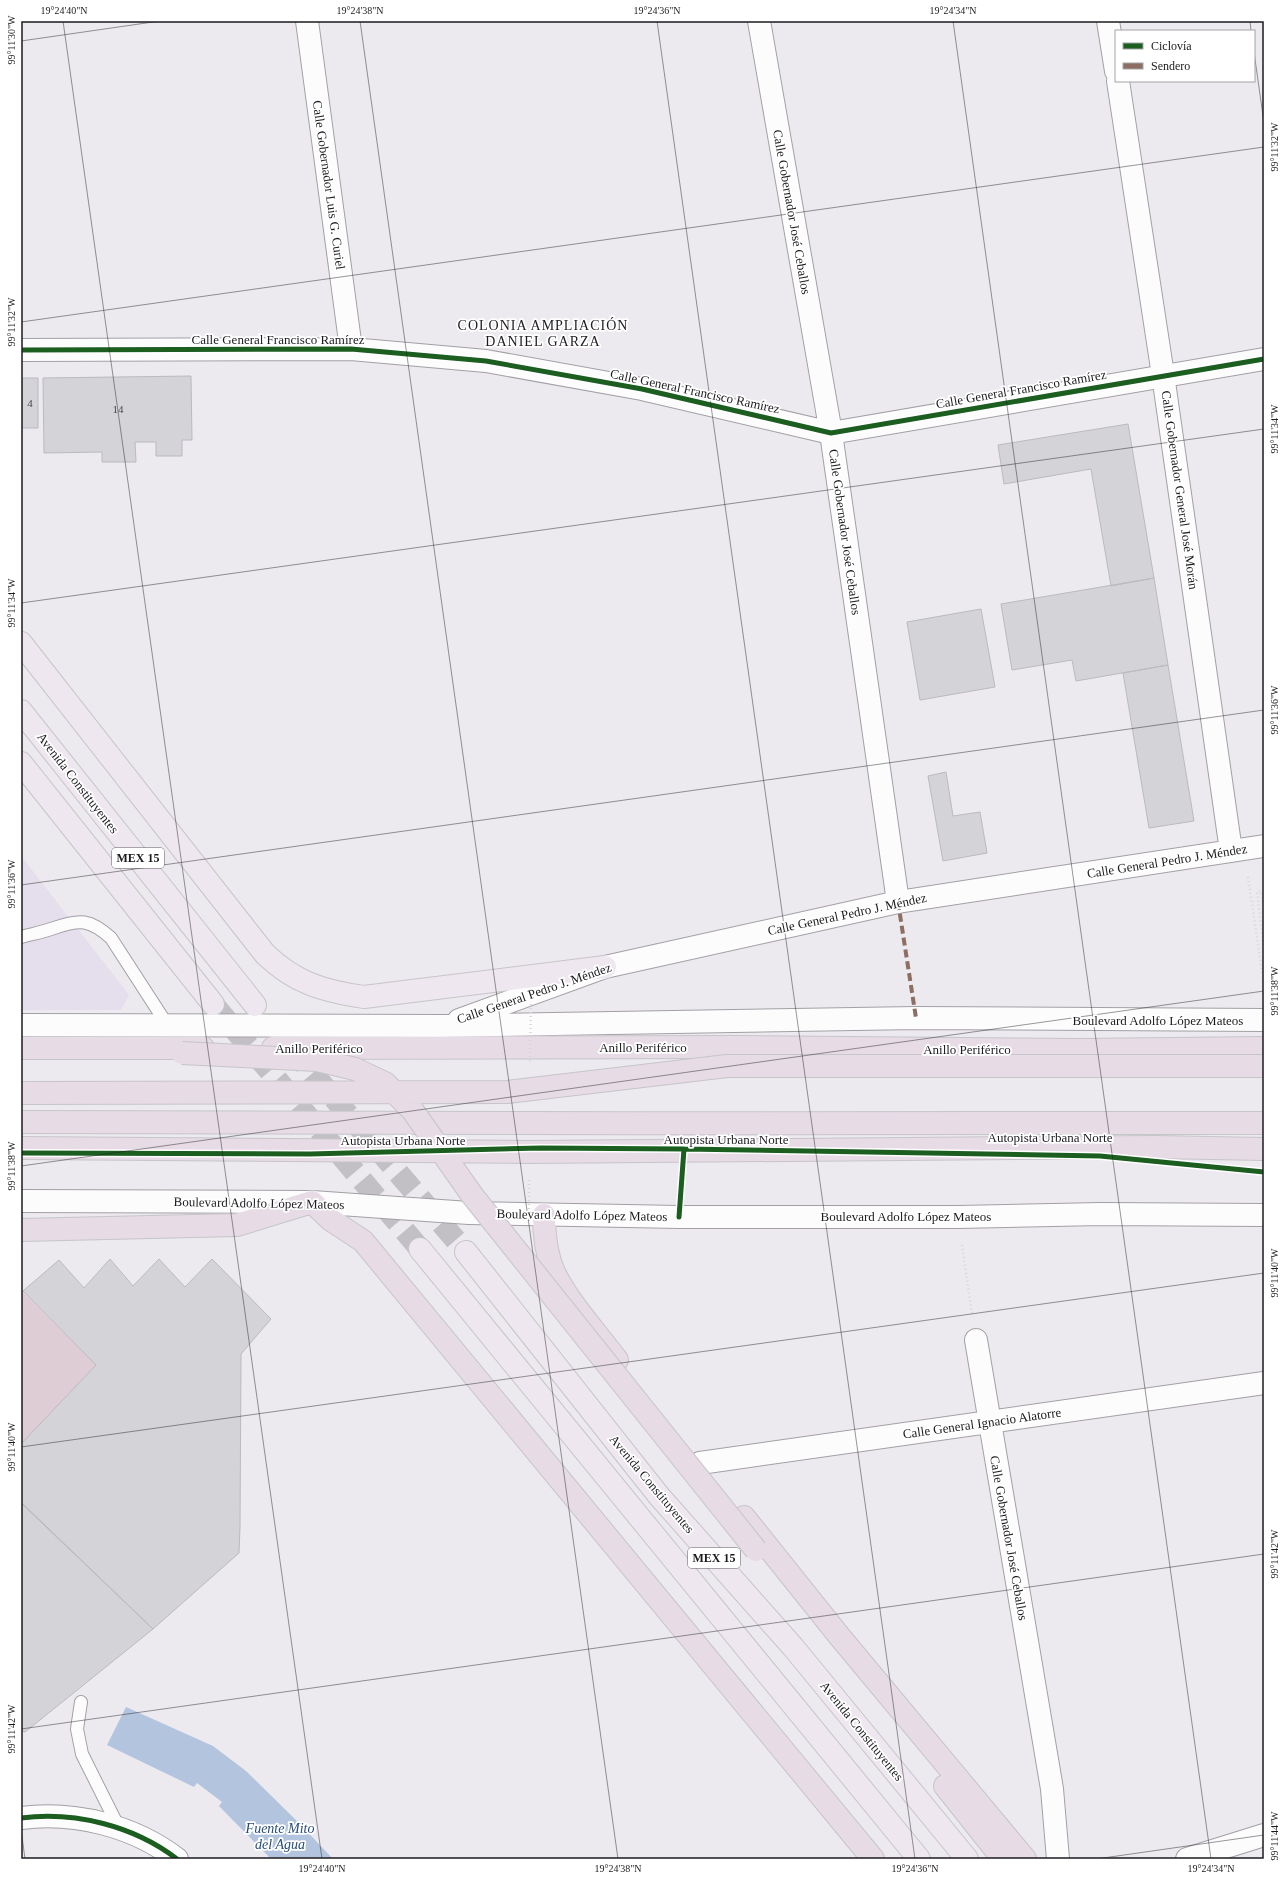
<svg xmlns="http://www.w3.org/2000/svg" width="1285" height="1880" font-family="'Times New Roman',serif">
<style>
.built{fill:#e5deec}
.green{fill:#decdd5}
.water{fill:#b3c5de}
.building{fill:#d4d3d8;stroke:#bababf}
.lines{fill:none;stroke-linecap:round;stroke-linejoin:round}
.primary-tunnel{stroke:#c2c0c5;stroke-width:22;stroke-dasharray:22 11;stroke-linecap:butt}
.lane-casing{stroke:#a3a0a5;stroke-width:14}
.street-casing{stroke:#a3a0a5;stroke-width:24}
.secondary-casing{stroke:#a3a0a5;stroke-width:24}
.primary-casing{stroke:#c6c5c8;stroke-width:24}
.highway-casing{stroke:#c6c5c8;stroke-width:24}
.path{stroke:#d8d6d9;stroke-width:2.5;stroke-dasharray:1 3;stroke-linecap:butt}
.lane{stroke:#fcfcfd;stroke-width:12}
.street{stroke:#fcfcfd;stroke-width:22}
.secondary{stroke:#fcfcfd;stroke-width:22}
.primary{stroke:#efe7ef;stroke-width:22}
.highway{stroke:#e7dbe6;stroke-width:22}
.highway-bridge-casing{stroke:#c6c5c8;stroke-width:24;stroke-linecap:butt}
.path-bridge{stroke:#d8d6d9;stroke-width:2.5;stroke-dasharray:1 3;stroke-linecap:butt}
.highway-bridge{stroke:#e7dbe6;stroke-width:22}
.quiet{stroke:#8d6e63;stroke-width:4;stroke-dasharray:8 4;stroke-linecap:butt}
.cycleway-casing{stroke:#fff;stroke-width:8}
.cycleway{stroke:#1b5e20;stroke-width:5}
.ticks{fill:none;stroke:#1c1a1e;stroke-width:1;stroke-opacity:0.45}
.labels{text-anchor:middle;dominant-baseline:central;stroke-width:3.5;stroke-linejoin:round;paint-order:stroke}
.number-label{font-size:11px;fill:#4b494e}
.shield{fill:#fff;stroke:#605f62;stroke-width:1}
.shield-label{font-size:12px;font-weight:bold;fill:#1c1a1e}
.street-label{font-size:13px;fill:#1c1a1e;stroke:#fff}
.neighbourhood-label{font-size:14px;letter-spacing:1px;fill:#1c1a1e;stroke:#fff}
.water-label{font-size:14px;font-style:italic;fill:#264d78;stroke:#fff}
.neatline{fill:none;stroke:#1c1a1e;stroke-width:1.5}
.ticks-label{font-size:10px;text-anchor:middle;fill:#1c1a1e}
</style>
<rect width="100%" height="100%" fill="#ece9ef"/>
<path class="built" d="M21 856 129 995 121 1010H21Z"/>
<path class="green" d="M21 1290 96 1365 21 1444Z"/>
<path class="water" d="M126 1707 213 1746 246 1771 301 1825 333 1859H271L219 1806 222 1802 197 1783 194 1787 107 1745Z"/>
<path class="building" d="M191 376 192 440H182V456H156V442H135L136 462H102V452L44 453 43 378Z
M21 378H38V428H21Z
M1128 424 1154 578 1111 586 1091 469 1004 484 998 445Z
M1154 578 1168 665 1076 681 1072 660 1012 670 1001 604Z
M981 609 995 687 920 700 907 622Z
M1168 665 1194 821 1149 828 1123 673Z
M946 772 953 816 980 812 987 853 943 861 928 776Z
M110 1259 133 1286 159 1259 185 1287 212 1259 271 1319 241 1354 240 1527 239 1553 153 1629 21 1503V1444L96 1365 23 1291 59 1260 84 1288Z
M21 1502 153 1629 25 1732 21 1731Z"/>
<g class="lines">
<path class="primary-tunnel" d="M213 1004 420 1249
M291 1048 466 1252"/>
<defs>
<path id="lane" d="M21 937C32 934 43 932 54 928 80 919 90 919 111 938L168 1026
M81 1702 77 1729 82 1754 119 1828"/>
<path id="street" d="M307 21 351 349
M759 21 831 433 898 902
M21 350 351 349 486 361 642 389 831 433 1264 359
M976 1340 1052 1789 1058 1859
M700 1463 1264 1383
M21 1818C75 1811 134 1826 177 1859
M1187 1859 1264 1835"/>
<path id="secondary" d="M1108 21 1116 71
M1118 81 1163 375 1231 851
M459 1020 605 967 898 902 1264 846
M21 1025 441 1026 916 1018 1264 1020
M21 1201 312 1202 469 1213 679 1217H958L1101 1214 1264 1215"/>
<path id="primary" d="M21 643 265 954C295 983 323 991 364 997L605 967
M21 711 255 1005
M21 763 213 1004
M420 1249 919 1859
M466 1252 659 1496 793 1647 967 1859"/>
<path id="highway" d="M21 1048H203
M273 1048 738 1047 1079 1050 1264 1048
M21 1122C435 1125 850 1122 1264 1123
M544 1215C544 1234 546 1254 554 1272 568 1302 597 1333 617 1360
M21 1230 237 1225 312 1202 331 1220 363 1241 873 1859
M744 1517 840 1637 1025 1859
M945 1786 1003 1859"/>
</defs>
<use href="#lane" class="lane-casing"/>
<use href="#street" class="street-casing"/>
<use href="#secondary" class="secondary-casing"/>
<use href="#primary" class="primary-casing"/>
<use href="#highway" class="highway-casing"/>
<path class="path" d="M1248 877 1264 985
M1264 910 1261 891 1257 892 1264 946
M962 1245 972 1314"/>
<use href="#lane" class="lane"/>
<use href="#street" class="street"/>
<use href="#secondary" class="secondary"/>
<use href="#primary" class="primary"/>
<use href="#highway" class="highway"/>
<defs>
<path id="highway-bridge" d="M182 1053 317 1060 355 1069 385 1083 413 1111 472 1195 756 1550
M21 1093 507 1092 727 1066H1264
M21 1148 527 1152 1156 1147 1264 1149"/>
</defs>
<use href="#highway-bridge" class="highway-bridge-casing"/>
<path class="path-bridge" d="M530 1061 531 1002
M529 1221V1180"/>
<use href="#highway-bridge" class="highway-bridge"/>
<path class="quiet" d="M898 902 916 1018"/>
<defs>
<path id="cycleway" d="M21 350 351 349 486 361 642 389 831 433 1264 359
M21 1153 310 1154 541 1148 684 1149 1100 1156 1264 1172
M679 1217 684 1149
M21 1818C75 1811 134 1826 177 1859"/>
</defs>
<use href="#cycleway" class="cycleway-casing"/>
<use href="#cycleway" class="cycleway"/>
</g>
<path class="ticks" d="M63 21 322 1859M360 21 618 1859M657 21 915 1859M953 21 1211 1859M1250 21 1251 31M21 41 160 21M1254 52 1264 123M21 322 1264 147M21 603 1264 429M21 885 1264 710M21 1166 1264 991M21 1447 1264 1273M21 1729 1264 1554M21 1829 25 1859M1096 1859 1264 1835"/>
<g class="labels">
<g class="number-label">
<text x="30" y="403">4</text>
<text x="118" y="409">14</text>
</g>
<g class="shield">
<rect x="112" y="848" width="52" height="20" rx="3"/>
<rect x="688" y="1548" width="52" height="20" rx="3"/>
</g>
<g class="shield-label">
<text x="138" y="858">MEX 15</text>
<text x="714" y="1558">MEX 15</text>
</g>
<g class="street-label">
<text transform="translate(329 185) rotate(82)">Calle Gobernador Luis G. Curiel</text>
<text transform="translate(792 212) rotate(80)">Calle Gobernador José Ceballos</text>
<text x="278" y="339">Calle General Francisco Ramírez</text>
<text transform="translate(1021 389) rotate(-10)">Calle General Francisco Ramírez</text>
<text transform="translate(695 391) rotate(12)">Calle General Francisco Ramírez</text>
<text transform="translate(1180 490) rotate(82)">Calle Gobernador General José Morán</text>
<text transform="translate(845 532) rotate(82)">Calle Gobernador José Ceballos</text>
<text transform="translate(78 783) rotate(52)">Avenida Constituyentes</text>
<text transform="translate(1167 861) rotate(-9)">Calle General Pedro J. Méndez</text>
<text transform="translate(847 914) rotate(-12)">Calle General Pedro J. Méndez</text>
<text transform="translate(534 993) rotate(-19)">Calle General Pedro J. Méndez</text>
<text x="1158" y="1020">Boulevard Adolfo López Mateos</text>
<text x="643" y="1047">Anillo Periférico</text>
<text x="319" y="1048">Anillo Periférico</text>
<text x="967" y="1049">Anillo Periférico</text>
<text x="1050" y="1137">Autopista Urbana Norte</text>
<text x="726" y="1139">Autopista Urbana Norte</text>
<text x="403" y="1140">Autopista Urbana Norte</text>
<text transform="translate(259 1203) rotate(1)">Boulevard Adolfo López Mateos</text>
<text transform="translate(582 1215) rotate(1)">Boulevard Adolfo López Mateos</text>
<text x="906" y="1216">Boulevard Adolfo López Mateos</text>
<text transform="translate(982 1423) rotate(-8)">Calle General Ignacio Alatorre</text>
<text transform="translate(652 1484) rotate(50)">Avenida Constituyentes</text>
<text transform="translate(1009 1538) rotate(80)">Calle Gobernador José Ceballos</text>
<text transform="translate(862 1731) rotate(51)">Avenida Constituyentes</text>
</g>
<g class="neighbourhood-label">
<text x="543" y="325">COLONIA AMPLIACIÓN<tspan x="543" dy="16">DANIEL GARZA</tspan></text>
</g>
<g class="water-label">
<text x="280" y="1828">Fuente Mito<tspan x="280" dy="16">del Agua</tspan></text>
</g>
</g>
<rect width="1285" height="1880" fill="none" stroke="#ffffff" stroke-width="44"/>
<rect x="1115" y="30" width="140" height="52" fill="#ffffff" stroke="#a4a3a5"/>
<rect x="1123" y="43" width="20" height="6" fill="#1b5e20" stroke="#a4a3a5"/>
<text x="1151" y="50" font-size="12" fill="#1c1a1e">Ciclovía</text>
<rect x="1123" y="63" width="20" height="6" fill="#8d6e63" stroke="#a4a3a5"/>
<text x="1151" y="70" font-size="12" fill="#1c1a1e">Sendero</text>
<rect x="22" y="22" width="1241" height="1836" class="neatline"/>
<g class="ticks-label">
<text x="64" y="14">19°24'40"N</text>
<text x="360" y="14">19°24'38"N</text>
<text x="657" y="14">19°24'36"N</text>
<text x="953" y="14">19°24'34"N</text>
<text transform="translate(11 40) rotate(-90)" y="4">99°11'30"W</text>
<text transform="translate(1274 147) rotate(-90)" y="4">99°11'32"W</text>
<text transform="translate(11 322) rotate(-90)" y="4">99°11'32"W</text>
<text transform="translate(1274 429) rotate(-90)" y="4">99°11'34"W</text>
<text transform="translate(11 603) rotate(-90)" y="4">99°11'34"W</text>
<text transform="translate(1274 710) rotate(-90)" y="4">99°11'36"W</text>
<text transform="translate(11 884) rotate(-90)" y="4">99°11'36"W</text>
<text transform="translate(1274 991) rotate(-90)" y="4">99°11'38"W</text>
<text transform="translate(11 1166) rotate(-90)" y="4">99°11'38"W</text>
<text transform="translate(1274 1273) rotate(-90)" y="4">99°11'40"W</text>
<text transform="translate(11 1447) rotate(-90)" y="4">99°11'40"W</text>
<text transform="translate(1274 1554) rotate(-90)" y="4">99°11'42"W</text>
<text transform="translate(11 1729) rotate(-90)" y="4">99°11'42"W</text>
<text transform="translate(1274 1836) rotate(-90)" y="4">99°11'44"W</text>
<text x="322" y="1872">19°24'40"N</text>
<text x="618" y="1872">19°24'38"N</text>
<text x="915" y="1872">19°24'36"N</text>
<text x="1211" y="1872">19°24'34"N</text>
</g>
</svg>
